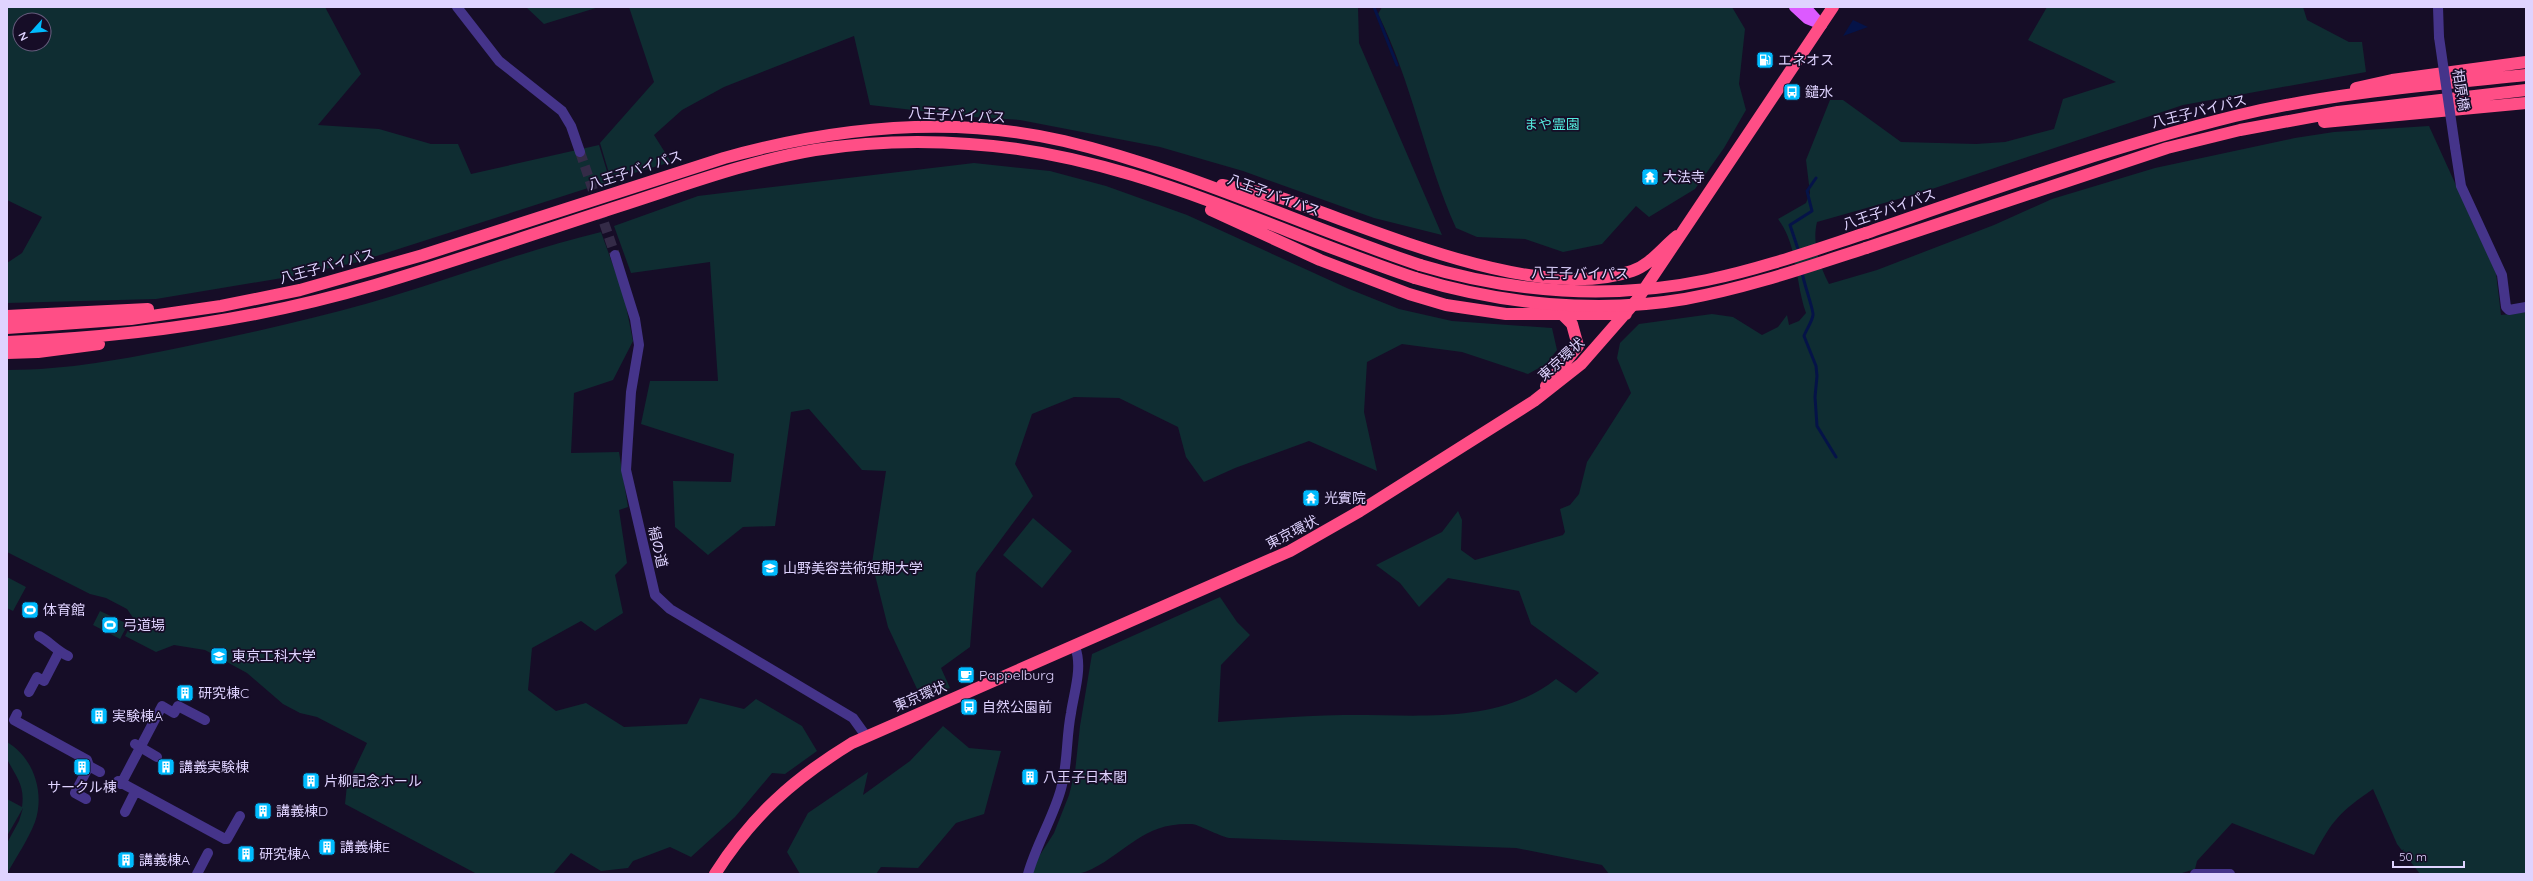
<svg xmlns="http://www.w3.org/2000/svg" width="2533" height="881" font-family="Quicksand,'Noto Sans JP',sans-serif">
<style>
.green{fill:#0f2d32;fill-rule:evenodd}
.water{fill:#051348}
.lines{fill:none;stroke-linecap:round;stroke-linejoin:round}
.stream{stroke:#051348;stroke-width:3}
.minor-tunnel{stroke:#342b47;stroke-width:10;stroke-dasharray:10 5;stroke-linecap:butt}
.minor{stroke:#45348a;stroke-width:10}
.major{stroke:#dc5aff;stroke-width:10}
.highway{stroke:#ff4e86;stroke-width:12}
.minor-bridge{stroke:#45348a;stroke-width:10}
.highway-bridge{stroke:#ff4e86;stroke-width:12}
.labels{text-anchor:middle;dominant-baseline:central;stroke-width:3.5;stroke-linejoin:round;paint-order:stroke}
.poi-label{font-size:14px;fill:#dfd3ff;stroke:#160d27;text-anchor:start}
.street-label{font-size:14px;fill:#dfd3ff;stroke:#160d27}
.park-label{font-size:14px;fill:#54eadd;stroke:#160d27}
</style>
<rect width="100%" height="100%" fill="#160d27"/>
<path class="green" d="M7 7H325L361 74 318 125 379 129 431 144H458L471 174 599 145 610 181 358 262 288 277 156 299 7 303V263L22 253 42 217 7 200ZM20 20H44V44H20Z
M526 7H599L544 24Z
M629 7H1358L1359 43 1442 235 1374 218 1243 171 1160 147 1020 120 973 117 870 105 854 36 724 87 682 110 654 135 671 162 611 180 600 143 654 82Z
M1382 7H1732L1745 29 1739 84 1746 110 1724 148 1695 189 1649 217 1636 206 1602 244 1563 252 1525 239 1477 237 1456 228C1425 159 1412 82 1378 14Z
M2047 7H2303L2307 20 2349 42H2362L2366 72 2183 105 1923 192 1817 222C1812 243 1819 265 1829 284L1877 270 1994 225 2052 199 2155 168 2295 138 2334 132 2429 126 2496 273 2501 315 2526 312V874H2420L2397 844 2373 789C2340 812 2333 819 2314 855L2232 823 2197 861 2195 869 2179 874H1609L1602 865 1516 848 1229 838C1219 836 1197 824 1192 824 1144 822 1129 850 1092 869 1075 878 1050 874 1032 874L1038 858 1054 833 1069 795 1075 772 1080 726 1092 654 1220 597 1237 622 1250 635 1221 665 1218 722C1260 719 1301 716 1343 715 1414 714 1497 726 1556 679L1576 693 1599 673 1531 624 1519 591 1448 578 1419 607 1400 583 1376 565 1442 532 1458 511 1462 520 1461 550 1475 560 1563 535 1565 532 1560 509 1570 505 1579 494 1587 462 1631 393 1617 358 1620 343 1639 324 1712 314 1733 317 1762 335 1778 327 1787 315 1789 325 1799 321 1806 313C1795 282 1798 245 1778 219L1806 203 1810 193 1806 160 1830 100H1843L1901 142 1976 144 2005 142 2054 129 2063 99 2116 82 2028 40Z
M974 163 1050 171 1106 186 1187 215 1349 289 1399 309 1452 321 1552 328 1557 350 1546 364 1528 374 1462 352 1402 344 1367 362 1364 412 1377 471 1309 441 1235 468 1204 482 1186 457 1178 427 1119 398 1074 397 1032 414 1015 464 1033 496 976 573 970 647 941 668 950 688 925 698 918 691 888 627 872 563 886 471 862 470 809 409 791 412 775 526 743 527 708 555 675 527 673 481 731 482 734 454 641 424 650 381H718L710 262 631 273 614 226 698 196Z
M601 232 624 296 633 341 613 380 574 393 571 453 619 452 628 507 619 510 627 563 615 575 623 613 595 631 581 621 532 648 528 690 556 711 586 703 624 727 687 724 700 698 744 709 756 699 802 726 817 751 785 774 772 773 735 817 691 857 670 847 633 861 628 868 601 871 571 853 553 874H477L345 804 347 785 367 743 317 717 300 713 283 704 247 673 205 650 174 645 156 652 125 636 134 619 127 609 106 598 90 594 7 552V370C68 370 124 359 183 347 245 334 308 320 369 303 447 281 522 251 601 232Z
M1033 518 1072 551 1042 588 1003 555Z
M7 577 26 587 13 611 7 608Z
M100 611 128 624 120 639 93 625Z
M943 726 969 748 1001 751 984 814 956 823 918 868 881 867 876 874H800L787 852 808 813 868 772 863 795 910 761Z
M7 742C34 758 45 793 35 822 28 840 16 857 7 874V843L19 821 23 808 7 836V799L22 807C25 786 17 778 8 761 5 757 7 747 7 742Z"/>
<path class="water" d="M1853 20 1868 27 1843 36Z"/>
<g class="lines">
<path class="stream" d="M1374 7 1397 65
M1799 252 1790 225 1812 211 1807 191 1816 178
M1802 272C1803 281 1814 311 1813 315 1812 322 1806 330 1804 336L1816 366 1817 376 1815 397 1817 426 1836 457"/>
<path class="minor-tunnel" d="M580 152 615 255"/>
<path class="minor" d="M457 7 499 61 562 111 571 126 580 152
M2438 7 2439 37
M2455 147 2461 186 2502 275 2506 307 2509 310 2526 307
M615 255 635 319 639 345 631 392 626 470 655 595 670 609 853 718 866 736
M39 636C50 642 57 651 68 656
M29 692 37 677 44 681 59 652
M17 714 14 720 87 760 89 766
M118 781 225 839H227L240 816
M121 784 162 706 174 713 178 706 205 720
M86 799 75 793 89 766 100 772
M125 812 135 792
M197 874 208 853
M1028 874C1036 845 1053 818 1061 789 1068 763 1066 738 1071 713 1074 692 1083 667 1075 647
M2195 874H2230"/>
<path class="major" d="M1794 7 1807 19 1822 25
M1806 7 1822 25"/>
<path class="highway" d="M2356 88 2392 80 2526 62
M2324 122 2526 103
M1222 185C1242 189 1262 192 1281 198 1375 229 1536 304 1632 271 1650 265 1662 248 1677 236
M1211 210 1320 260 1409 294 1446 305 1506 314H1626
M1866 233C1988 191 2110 147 2235 116 2330 93 2429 85 2526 75
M1866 248 2167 148 2240 130 2338 112 2526 90
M7 316 148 309
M7 328 131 319 221 306 300 290 423 255 724 158C835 127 951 115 1064 141 1187 170 1301 225 1420 265
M7 342C131 337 256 320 375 285 459 260 542 231 626 204 688 184 750 161 815 150 866 142 917 140 969 144 1126 153 1268 229 1415 278
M7 353 38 352 99 344
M1546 386 1578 346 1572 324 1564 316
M715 874C752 816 793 779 852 743L1290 551 1360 511 1534 401 1581 364 1637 300 1833 7"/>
<path class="minor-bridge" d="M2439 37 2455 147
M135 744 157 757"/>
<path class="highway-bridge" d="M1420 265C1513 293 1612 300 1707 280 1761 269 1814 250 1866 233
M1415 278C1501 304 1596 314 1685 299 1747 288 1807 267 1866 248"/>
</g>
<defs>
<symbol id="fuel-square" viewBox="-11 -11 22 22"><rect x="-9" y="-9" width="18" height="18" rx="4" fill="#00bbfe" stroke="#160d27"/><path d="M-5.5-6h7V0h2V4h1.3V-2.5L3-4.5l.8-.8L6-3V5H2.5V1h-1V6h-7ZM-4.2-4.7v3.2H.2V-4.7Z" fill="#fff"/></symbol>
<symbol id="bus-square" viewBox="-11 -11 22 22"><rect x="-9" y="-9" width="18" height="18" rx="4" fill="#00bbfe" stroke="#160d27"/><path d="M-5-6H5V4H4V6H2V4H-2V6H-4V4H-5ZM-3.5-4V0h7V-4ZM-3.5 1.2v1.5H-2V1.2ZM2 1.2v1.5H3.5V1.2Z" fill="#fff"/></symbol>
<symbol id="temple-square" viewBox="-11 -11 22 22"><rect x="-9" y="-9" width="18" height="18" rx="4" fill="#00bbfe" stroke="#160d27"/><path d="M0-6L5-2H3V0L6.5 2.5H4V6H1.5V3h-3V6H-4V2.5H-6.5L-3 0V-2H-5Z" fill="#fff"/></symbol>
<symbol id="university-square" viewBox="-11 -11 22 22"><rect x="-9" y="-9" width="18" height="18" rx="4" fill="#00bbfe" stroke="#160d27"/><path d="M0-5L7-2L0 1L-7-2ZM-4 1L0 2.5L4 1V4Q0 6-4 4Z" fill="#fff"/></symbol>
<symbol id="stadium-square" viewBox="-11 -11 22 22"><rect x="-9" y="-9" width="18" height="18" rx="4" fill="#00bbfe" stroke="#160d27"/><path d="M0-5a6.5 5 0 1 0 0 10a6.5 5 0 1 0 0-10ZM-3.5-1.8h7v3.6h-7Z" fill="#fff"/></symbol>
<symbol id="cafe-square" viewBox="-11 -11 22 22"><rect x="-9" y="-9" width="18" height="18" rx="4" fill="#00bbfe" stroke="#160d27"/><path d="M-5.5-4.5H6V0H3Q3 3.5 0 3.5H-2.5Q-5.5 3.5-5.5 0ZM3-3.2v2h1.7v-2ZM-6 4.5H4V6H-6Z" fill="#fff"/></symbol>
<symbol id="building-square" viewBox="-11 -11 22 22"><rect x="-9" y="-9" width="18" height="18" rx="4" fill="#00bbfe" stroke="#160d27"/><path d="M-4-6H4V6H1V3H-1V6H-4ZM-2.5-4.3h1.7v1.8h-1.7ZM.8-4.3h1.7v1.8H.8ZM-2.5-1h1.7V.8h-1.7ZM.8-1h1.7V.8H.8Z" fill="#fff"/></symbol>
</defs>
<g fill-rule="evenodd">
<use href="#fuel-square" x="1755" y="50" width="20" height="20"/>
<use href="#bus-square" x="1782" y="82" width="20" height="20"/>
<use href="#temple-square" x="1640" y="167" width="20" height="20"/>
<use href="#temple-square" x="1301" y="488" width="20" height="20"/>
<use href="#university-square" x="760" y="558" width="20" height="20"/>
<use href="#stadium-square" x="20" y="600" width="20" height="20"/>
<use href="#stadium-square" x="100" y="615" width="20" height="20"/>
<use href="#university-square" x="209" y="646" width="20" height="20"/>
<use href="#cafe-square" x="956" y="665" width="20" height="20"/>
<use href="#building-square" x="175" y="683" width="20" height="20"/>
<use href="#bus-square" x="959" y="697" width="20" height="20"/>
<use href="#building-square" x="89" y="706" width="20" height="20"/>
<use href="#building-square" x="72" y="757" width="20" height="20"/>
<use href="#building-square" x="156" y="757" width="20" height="20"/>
<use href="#building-square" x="1020" y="767" width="20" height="20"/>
<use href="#building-square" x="301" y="771" width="20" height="20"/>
<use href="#building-square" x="253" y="801" width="20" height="20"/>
<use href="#building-square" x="317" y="837" width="20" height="20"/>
<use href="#building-square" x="236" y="844" width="20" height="20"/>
<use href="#building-square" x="116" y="850" width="20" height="20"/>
</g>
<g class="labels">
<g class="poi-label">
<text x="1778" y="60">エネオス</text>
<text x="1805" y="92">鑓水</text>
<text x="1663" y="177">大法寺</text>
<text x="1324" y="498">光賓院</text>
<text x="783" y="568">山野美容芸術短期大学</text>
<text x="43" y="610">体育館</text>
<text x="123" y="625">弓道場</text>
<text x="232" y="656">東京工科大学</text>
<text x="979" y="675">Pappelburg</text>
<text x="198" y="693">研究棟C</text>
<text x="982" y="707">自然公園前</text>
<text x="112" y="716">実験棟A</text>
<text x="179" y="767">講義実験棟</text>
<text x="1043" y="777">八王子日本閣</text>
<text x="324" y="781">片柳記念ホール</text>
<text x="82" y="787" text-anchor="middle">サークル棟</text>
<text x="276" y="811">講義棟D</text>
<text x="340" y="847">講義棟E</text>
<text x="259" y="854">研究棟A</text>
<text x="139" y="860">講義棟A</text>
</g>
<g class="street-label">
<text transform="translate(2461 90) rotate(81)">相原橋</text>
<text transform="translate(2199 111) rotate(-14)">八王子バイパス</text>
<text transform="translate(957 115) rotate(3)">八王子バイパス</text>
<text transform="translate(635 170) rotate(-18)">八王子バイパス</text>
<text transform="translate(1274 195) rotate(20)">八王子バイパス</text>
<text transform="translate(1889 209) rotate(-19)">八王子バイパス</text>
<text transform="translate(327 266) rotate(-15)">八王子バイパス</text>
<text transform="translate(1580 273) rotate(1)">八王子バイパス</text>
<text transform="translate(1561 359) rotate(-42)">東京環状</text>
<text transform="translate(1292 532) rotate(-27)">東京環状</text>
<text transform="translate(658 547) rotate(77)">絹の道</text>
<text transform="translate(920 696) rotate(-23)">東京環状</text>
</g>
<g class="park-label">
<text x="1552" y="124">まや霊園</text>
</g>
</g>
<rect width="2533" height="881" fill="none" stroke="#dfd3ff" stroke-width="16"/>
<g transform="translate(32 32) rotate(243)"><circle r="19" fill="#160d27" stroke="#665c7d"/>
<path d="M0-3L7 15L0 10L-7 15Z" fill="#00bbfe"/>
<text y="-6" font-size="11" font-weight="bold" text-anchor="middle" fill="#dfd3ff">N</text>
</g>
<path d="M2393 861v6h71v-6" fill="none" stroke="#dfd3ff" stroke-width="2"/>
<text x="2399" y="861" font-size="12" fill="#dfd3ff" stroke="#160d27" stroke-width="3" paint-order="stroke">50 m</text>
</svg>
